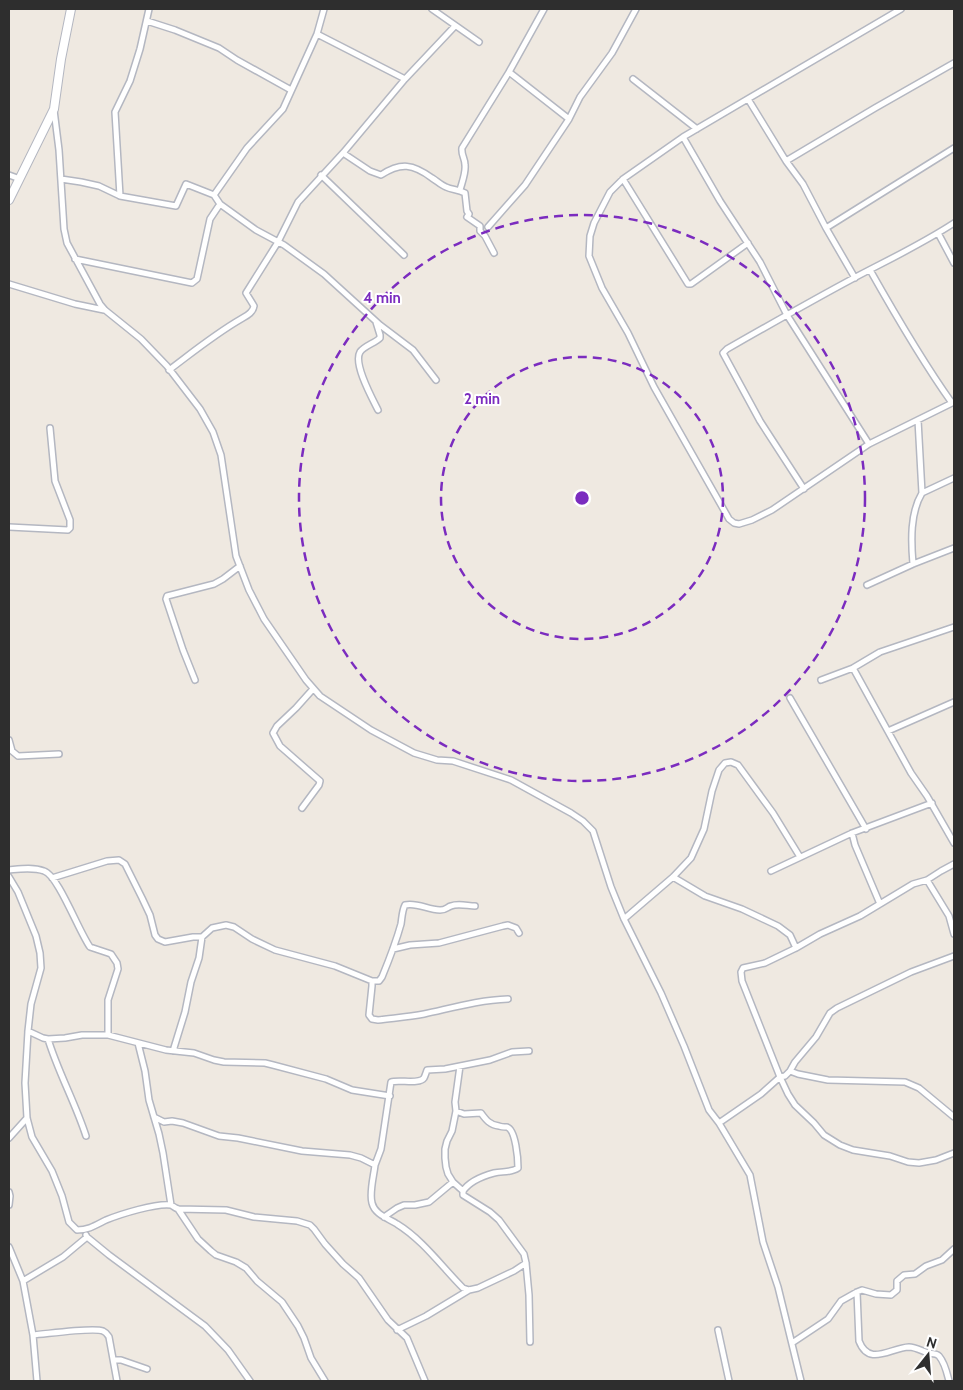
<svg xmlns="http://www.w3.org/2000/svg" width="963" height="1390" font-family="Cabin,sans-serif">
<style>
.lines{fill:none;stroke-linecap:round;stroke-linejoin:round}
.street-casing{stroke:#b4b7c1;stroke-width:8}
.secondary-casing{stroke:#b4b7c1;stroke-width:10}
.street{stroke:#fff;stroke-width:5}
.secondary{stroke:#fff;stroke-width:8}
.ring{fill:none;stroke:#7b2cbf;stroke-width:2.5;stroke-dasharray:9 6}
.centre{fill:#7b2cbf;stroke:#fff;stroke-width:2.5}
.ring-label{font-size:15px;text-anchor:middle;font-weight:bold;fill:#7b2cbf;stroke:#fff;stroke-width:4;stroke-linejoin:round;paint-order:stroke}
</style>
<rect width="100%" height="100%" fill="#efe9e1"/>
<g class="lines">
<defs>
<path id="street" d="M432 9 479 42
M901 9 683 137 623 179 610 192 594 223 590 236 589 256 602 288 628 333 654 387 729 519 734 523 739 524 752 520 772 510 869 444 954 402
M147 21 175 30 219 48 237 60 291 90
M317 34 405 79
M509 72 569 119
M633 79 697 129
M748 99 786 161 803 184 826 228 855 278
M54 110 59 150 64 229 67 243 100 304 105 310 141 339 167 366 200 409 213 432 221 455 236 556 249 590 264 619 306 680 320 696 371 730 414 753 437 760 453 761 511 780 571 813 583 821 593 831 611 887 624 919 661 993 684 1046 709 1110 719 1123 750 1175 763 1242 778 1287 801 1381
M683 137 720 201 760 262 787 315 869 444
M343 153 370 171 381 175C401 162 413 164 432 178 437 181 441 185 446 187 452 190 458 189 465 193L467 211 469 214 467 217 480 226V231L485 236 494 253
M786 161 875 108 954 63
M9 175 20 179
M321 175 404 255
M61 179 81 182 99 186 120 196 176 206 186 184 214 195 220 204 256 230 284 245 324 274 380 325 413 350 436 380
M623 179 688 284H691L698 279 748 243
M460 190C462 182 466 173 465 165 465 158 461 155 462 148L509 72 544 9
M214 195 247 148 283 109 317 34 324 9
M120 196 115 112 130 81 140 49 149 9
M488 227 525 185 569 119 580 97 612 53 636 9
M826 228 954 148
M938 233 954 263
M75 259 192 283 197 279 210 219 220 204
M870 270C896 316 922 361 952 403
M9 284 75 304 104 310
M376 322 380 335V338C375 343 364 346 360 352 353 364 372 398 378 410
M169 370C193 352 215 334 241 319 246 316 253 313 254 306L246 293 278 242 298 202 343 153 405 79 455 26
M804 489 760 421 723 353 727 349C769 325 811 301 854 278 888 260 922 244 954 223
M922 493 954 478
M9 527 68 530 70 528V520L55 481 50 428
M913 564C911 541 910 513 922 493L918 420
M867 585 913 564 954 548
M853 668 911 773 927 796 954 843
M195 680 183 650 166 599 167 596 171 595 214 584 223 579 240 566
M821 680 853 668 880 652 954 627
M790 698 866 829
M888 731 954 702
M9 740 12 751 18 756 59 754
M302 808 319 785 320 781 280 746 273 733 277 726 296 708 313 689
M852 833 855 845 880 904
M954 864 941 871 927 880 913 884 860 916 820 934 796 948 765 963 743 968 741 972 742 981 780 1077 788 1094 795 1105 814 1123 824 1135 840 1145 853 1150 890 1156 908 1162 919 1163 936 1160 954 1153
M9 870C20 869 33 867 44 871 58 875 79 932 90 947L111 954 117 963 118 969 108 1000V1035
M771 871 852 833 932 803
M9 877 18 892 36 936 40 953 41 968 31 1004 28 1031 25 1083 27 1118 32 1137 52 1171 62 1196 69 1222 77 1230C89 1230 96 1225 106 1220 121 1214 156 1203 171 1205 173 1206 175 1208 178 1209L226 1210 254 1217 297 1221 310 1225 314 1229 325 1244 343 1264 359 1278 388 1320 407 1338 425 1381
M673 877 705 896 742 909 778 926 790 935 796 948
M52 878 107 861 119 860 125 864 142 898 150 915 155 935 158 939 165 942 193 937H202L212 928 226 925 234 927 252 939 275 950 335 966 372 981H379L382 977C389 960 396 942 401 924 402 918 402 911 405 905 417 902 428 910 440 910 446 910 447 907 451 906 458 903 468 906 475 906
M927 880 949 916 954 934
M624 919 673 877 691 858 704 829 712 791 719 770 725 763 731 762 738 765 773 813 800 857
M393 949 410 945 439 943 503 926 508 925 516 928 519 933
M372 981V986L369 1015 372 1019 378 1020C393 1018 409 1017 424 1014 452 1008 479 1000 508 999
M28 1031 43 1038 48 1039 65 1038 82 1035H108L166 1050 194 1053 214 1060 224 1062 265 1063 273 1065 326 1079 352 1090 390 1096
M48 1039C58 1072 75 1102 86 1136
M138 1043 145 1071 149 1100 159 1134 163 1153 171 1205
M173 1051 185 1012 191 982 199 958 202 937
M460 1066 455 1102 456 1111 452 1131 447 1141 445 1149V1158L446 1167 448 1174 453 1182 463 1191V1195L490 1212 499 1220 524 1254 526 1263 529 1295 530 1342
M790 1071 798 1074 828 1080 905 1082 919 1088 954 1117
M456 1111 464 1114 481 1113C486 1120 490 1125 499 1126 501 1127 506 1127 507 1127 516 1130 518 1160 518 1168 511 1173 502 1171 494 1173 483 1176 469 1182 463 1191
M154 1117 164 1122 172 1121 183 1123 219 1136 238 1138 302 1151 350 1155 361 1158 375 1165 381 1149 391 1082C399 1079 419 1085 424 1078 425 1076 426 1073 427 1070L445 1069 490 1060 512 1052 529 1051
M719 1123 761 1094 780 1077 785 1076 790 1071 795 1062 816 1037 830 1013 837 1008 911 972 954 956
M9 1138 27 1118
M375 1165C374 1175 369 1193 372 1203 375 1215 388 1218 397 1224 423 1240 442 1267 463 1288L469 1290 478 1288 514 1271 526 1263
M9 1192 10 1196 9 1205
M178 1209 198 1239 211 1251 216 1255 236 1262 246 1268 257 1281 282 1302 298 1326 304 1338 311 1358 325 1381
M384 1217 397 1208 404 1205H415L429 1202 453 1182
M87 1237 109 1255 205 1326 228 1350 250 1381
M9 1247 23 1281 33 1335 37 1381
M23 1281 63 1257 87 1237 86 1235
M857 1292 859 1341C869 1367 890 1348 909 1347 915 1347 922 1351 928 1353 931 1354 936 1353 939 1356 945 1363 947 1373 949 1381
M397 1330 426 1316 469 1290
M718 1330 729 1381
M33 1335C47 1334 93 1327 103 1331 107 1333 107 1334 109 1337L117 1381
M792 1343 828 1319 841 1301 857 1292 862 1290 876 1294 891 1295 897 1290V1281L904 1275 915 1274 926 1266 942 1260 954 1249
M114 1360H121L147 1369"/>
<path id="secondary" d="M9 200 54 109 61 59 71 9"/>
</defs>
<use href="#street" class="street-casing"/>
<use href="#secondary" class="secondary-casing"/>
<use href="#street" class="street"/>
<use href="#secondary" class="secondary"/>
</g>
<g class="ring">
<circle cx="582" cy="498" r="141"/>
<circle cx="582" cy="498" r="283"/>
</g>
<circle cx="582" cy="498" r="8" class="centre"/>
<g class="ring-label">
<text x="382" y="303">4 min</text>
<text x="482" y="404">2 min</text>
</g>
<rect width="963" height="1390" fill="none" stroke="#2e2e2e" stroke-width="20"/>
<g transform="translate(928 1355) rotate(17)" stroke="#ffffff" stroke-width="4" paint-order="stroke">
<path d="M0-4L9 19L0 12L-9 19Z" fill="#2e2e2e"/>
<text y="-8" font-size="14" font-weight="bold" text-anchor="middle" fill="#2e2e2e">N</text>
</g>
</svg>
